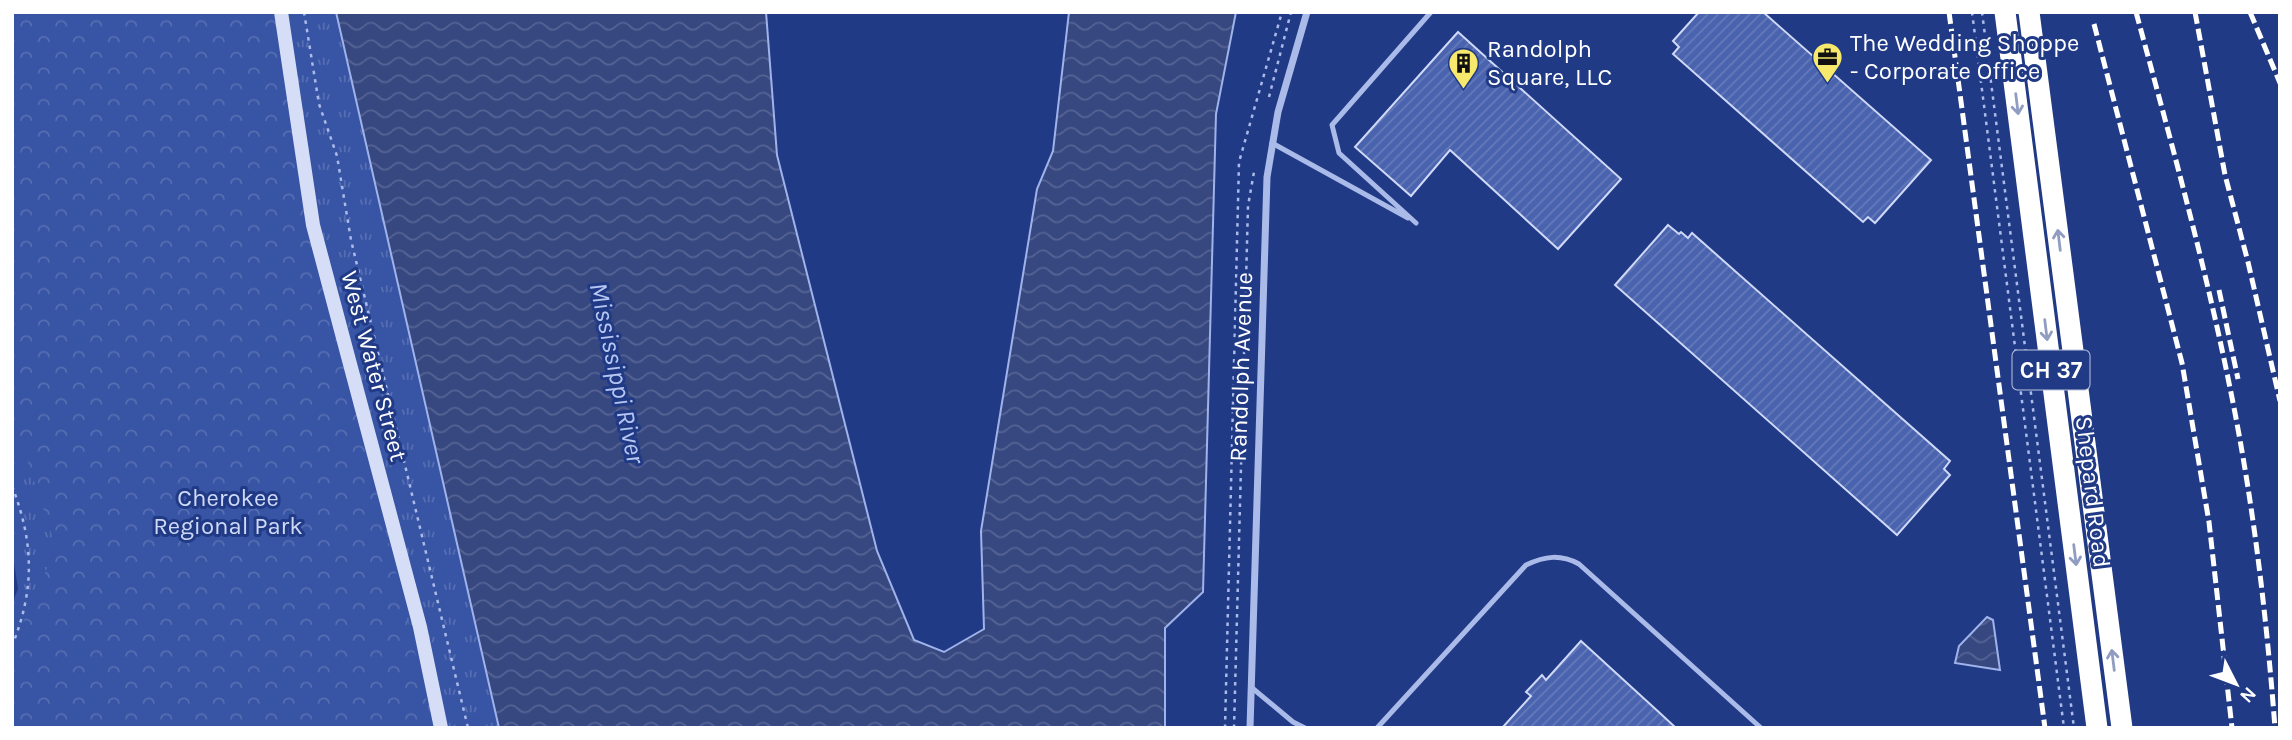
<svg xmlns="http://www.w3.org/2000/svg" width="2292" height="740" font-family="Karla,sans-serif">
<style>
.grass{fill:url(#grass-tufts)}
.forest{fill:url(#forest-crowns)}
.water{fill:url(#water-waves);stroke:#9fb3ea;stroke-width:2}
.building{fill:url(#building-hatch);stroke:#cfd9f7;stroke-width:2}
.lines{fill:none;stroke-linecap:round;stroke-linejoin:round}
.path{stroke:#abbbe9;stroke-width:2.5;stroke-dasharray:3.5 5;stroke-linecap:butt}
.lane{stroke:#abbbe9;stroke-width:5}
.street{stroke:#abbbe9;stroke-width:7}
.secondary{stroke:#d6def7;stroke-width:14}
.highway{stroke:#fff;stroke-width:21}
.rail{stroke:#fff;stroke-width:5;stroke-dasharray:12 5;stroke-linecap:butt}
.oneway{stroke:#909cc2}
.labels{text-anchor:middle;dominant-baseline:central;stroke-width:6;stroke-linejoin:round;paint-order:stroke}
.shield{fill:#213a86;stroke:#bcc4db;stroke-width:2}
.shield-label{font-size:23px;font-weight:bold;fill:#fff}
.poi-label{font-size:24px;fill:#fff;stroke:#213a86;text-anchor:start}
.street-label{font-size:24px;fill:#fff;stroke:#213a86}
.park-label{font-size:24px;fill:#cfd9f7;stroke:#213a86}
.water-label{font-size:26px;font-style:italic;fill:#b6c6f1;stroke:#213a86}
</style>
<defs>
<pattern id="grass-tufts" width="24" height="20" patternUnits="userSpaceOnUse" patternTransform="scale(1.75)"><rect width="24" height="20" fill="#3854a5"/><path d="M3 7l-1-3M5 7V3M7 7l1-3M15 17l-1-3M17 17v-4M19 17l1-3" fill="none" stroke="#566eb2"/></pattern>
<pattern id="forest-crowns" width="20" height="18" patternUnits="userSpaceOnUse" patternTransform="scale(1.75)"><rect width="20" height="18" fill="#3854a5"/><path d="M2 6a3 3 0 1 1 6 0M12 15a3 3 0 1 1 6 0" fill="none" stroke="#566eb2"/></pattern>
<pattern id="water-waves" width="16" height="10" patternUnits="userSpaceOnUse" patternTransform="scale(1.75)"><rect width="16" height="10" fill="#374881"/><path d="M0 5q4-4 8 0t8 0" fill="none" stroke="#556394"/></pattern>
<pattern id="building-hatch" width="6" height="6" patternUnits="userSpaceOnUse" patternTransform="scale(1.75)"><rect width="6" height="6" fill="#4a63ae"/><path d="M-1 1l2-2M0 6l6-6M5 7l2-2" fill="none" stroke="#657aba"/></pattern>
</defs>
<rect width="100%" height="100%" fill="#213a86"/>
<path class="grass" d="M12 12H336L499 728H12V604L18 589 12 549Z"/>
<path class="forest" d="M12 12H275L313 225 433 728H12V647L56 548 23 447 12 429Z"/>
<path class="water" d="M336 12H766L777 155 877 551 914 640 944 652 984 629 981 531 1037 189 1053 151 1069 12H1236L1216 114 1203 592 1165 628V728H499Z
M1987 617 1993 620 2000 670 1955 663 1959 646Z"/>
<path class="building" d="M1699 12H1763L1931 160 1875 223 1868 217 1863 222 1673 54 1679 47 1673 41Z
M1458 32 1621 179 1558 249 1450 150 1411 196 1355 147Z
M1668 225 1679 234 1681 232 1688 238 1692 233 1950 461 1944 469 1950 475 1897 535 1615 285Z
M1581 641 1662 715 1676 728H1502L1531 696 1526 692 1542 675 1546 680Z"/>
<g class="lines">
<path class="path" d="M304 12 319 104 337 156 351 240 468 728
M1972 12 2064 728
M1982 12 2074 728
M1269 97 1291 12
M12 486C34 543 35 589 12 646
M1225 728 1239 162 1282 12
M1234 728 1248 206 1254 172"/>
<path class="lane" d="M1272 143 1408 218
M1416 223 1339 153 1332 125 1431 12
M1251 687 1293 722 1305 728
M1377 728 1526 565C1545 556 1560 554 1579 564L1761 728"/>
<path class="street" d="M1250 728 1267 177 1278 112 1307 12"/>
<path class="secondary" d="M281 12 313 225 420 627 441 728"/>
<path class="highway" d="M2005 12 2097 728
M2029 12 2122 728"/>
<path class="rail" d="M1949 12 2045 728
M2136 12C2172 145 2209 278 2235 413 2255 517 2267 623 2275 728
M2195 12 2225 175 2248 262 2280 401
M2250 12 2280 83
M2094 24 2182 363 2209 522 2232 728
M2219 290 2238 379"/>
</g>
<defs><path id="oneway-shaft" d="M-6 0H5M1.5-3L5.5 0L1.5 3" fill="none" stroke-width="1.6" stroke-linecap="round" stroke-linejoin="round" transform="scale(1.75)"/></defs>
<g class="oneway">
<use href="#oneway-shaft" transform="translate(2017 104) rotate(83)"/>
<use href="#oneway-shaft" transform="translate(2059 240) rotate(-97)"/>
<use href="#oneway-shaft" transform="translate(2046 330) rotate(83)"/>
<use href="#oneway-shaft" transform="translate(2075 555) rotate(83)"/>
<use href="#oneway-shaft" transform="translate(2113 660) rotate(-97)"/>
</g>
<defs>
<symbol id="office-pin" viewBox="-11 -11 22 30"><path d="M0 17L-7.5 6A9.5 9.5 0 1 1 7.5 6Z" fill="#f6e96c" stroke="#213a86"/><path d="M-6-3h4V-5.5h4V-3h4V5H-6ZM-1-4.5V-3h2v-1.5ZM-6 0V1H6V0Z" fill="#111"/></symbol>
<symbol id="building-pin" viewBox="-11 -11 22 30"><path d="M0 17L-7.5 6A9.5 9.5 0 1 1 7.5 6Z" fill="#f6e96c" stroke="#213a86"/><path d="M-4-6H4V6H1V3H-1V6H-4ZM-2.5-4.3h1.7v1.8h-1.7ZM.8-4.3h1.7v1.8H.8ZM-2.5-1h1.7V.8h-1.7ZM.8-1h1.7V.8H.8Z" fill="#111"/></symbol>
</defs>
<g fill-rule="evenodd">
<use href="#office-pin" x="1810" y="40" width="35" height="47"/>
<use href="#building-pin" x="1446" y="46" width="35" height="47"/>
</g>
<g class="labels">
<rect class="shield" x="2012.5" y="350.5" width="77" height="39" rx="5"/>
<g class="shield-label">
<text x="2051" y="370">CH 37</text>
</g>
<g class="poi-label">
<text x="1850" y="43">The Wedding Shoppe<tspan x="1850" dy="28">- Corporate Office</tspan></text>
<text x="1487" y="49">Randolph<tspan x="1487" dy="28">Square, LLC</tspan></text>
</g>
<g class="street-label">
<text transform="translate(374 366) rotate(75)">West Water Street</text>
<text transform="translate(1241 367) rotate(-88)">Randolph Avenue</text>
<text transform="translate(2093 492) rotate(83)">Shepard Road</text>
</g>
<g class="park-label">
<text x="228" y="498">Cherokee<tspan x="228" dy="28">Regional Park</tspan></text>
</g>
<g class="water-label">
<text transform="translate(617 373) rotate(78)">Mississippi River</text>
</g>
</g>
<rect width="2292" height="740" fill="none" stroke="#ffffff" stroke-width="28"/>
<g transform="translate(2236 684) rotate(132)" stroke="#213a86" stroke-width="5" paint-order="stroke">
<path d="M0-5L12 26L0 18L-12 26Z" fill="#ffffff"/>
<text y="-10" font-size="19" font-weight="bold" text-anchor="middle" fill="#ffffff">N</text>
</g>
</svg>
